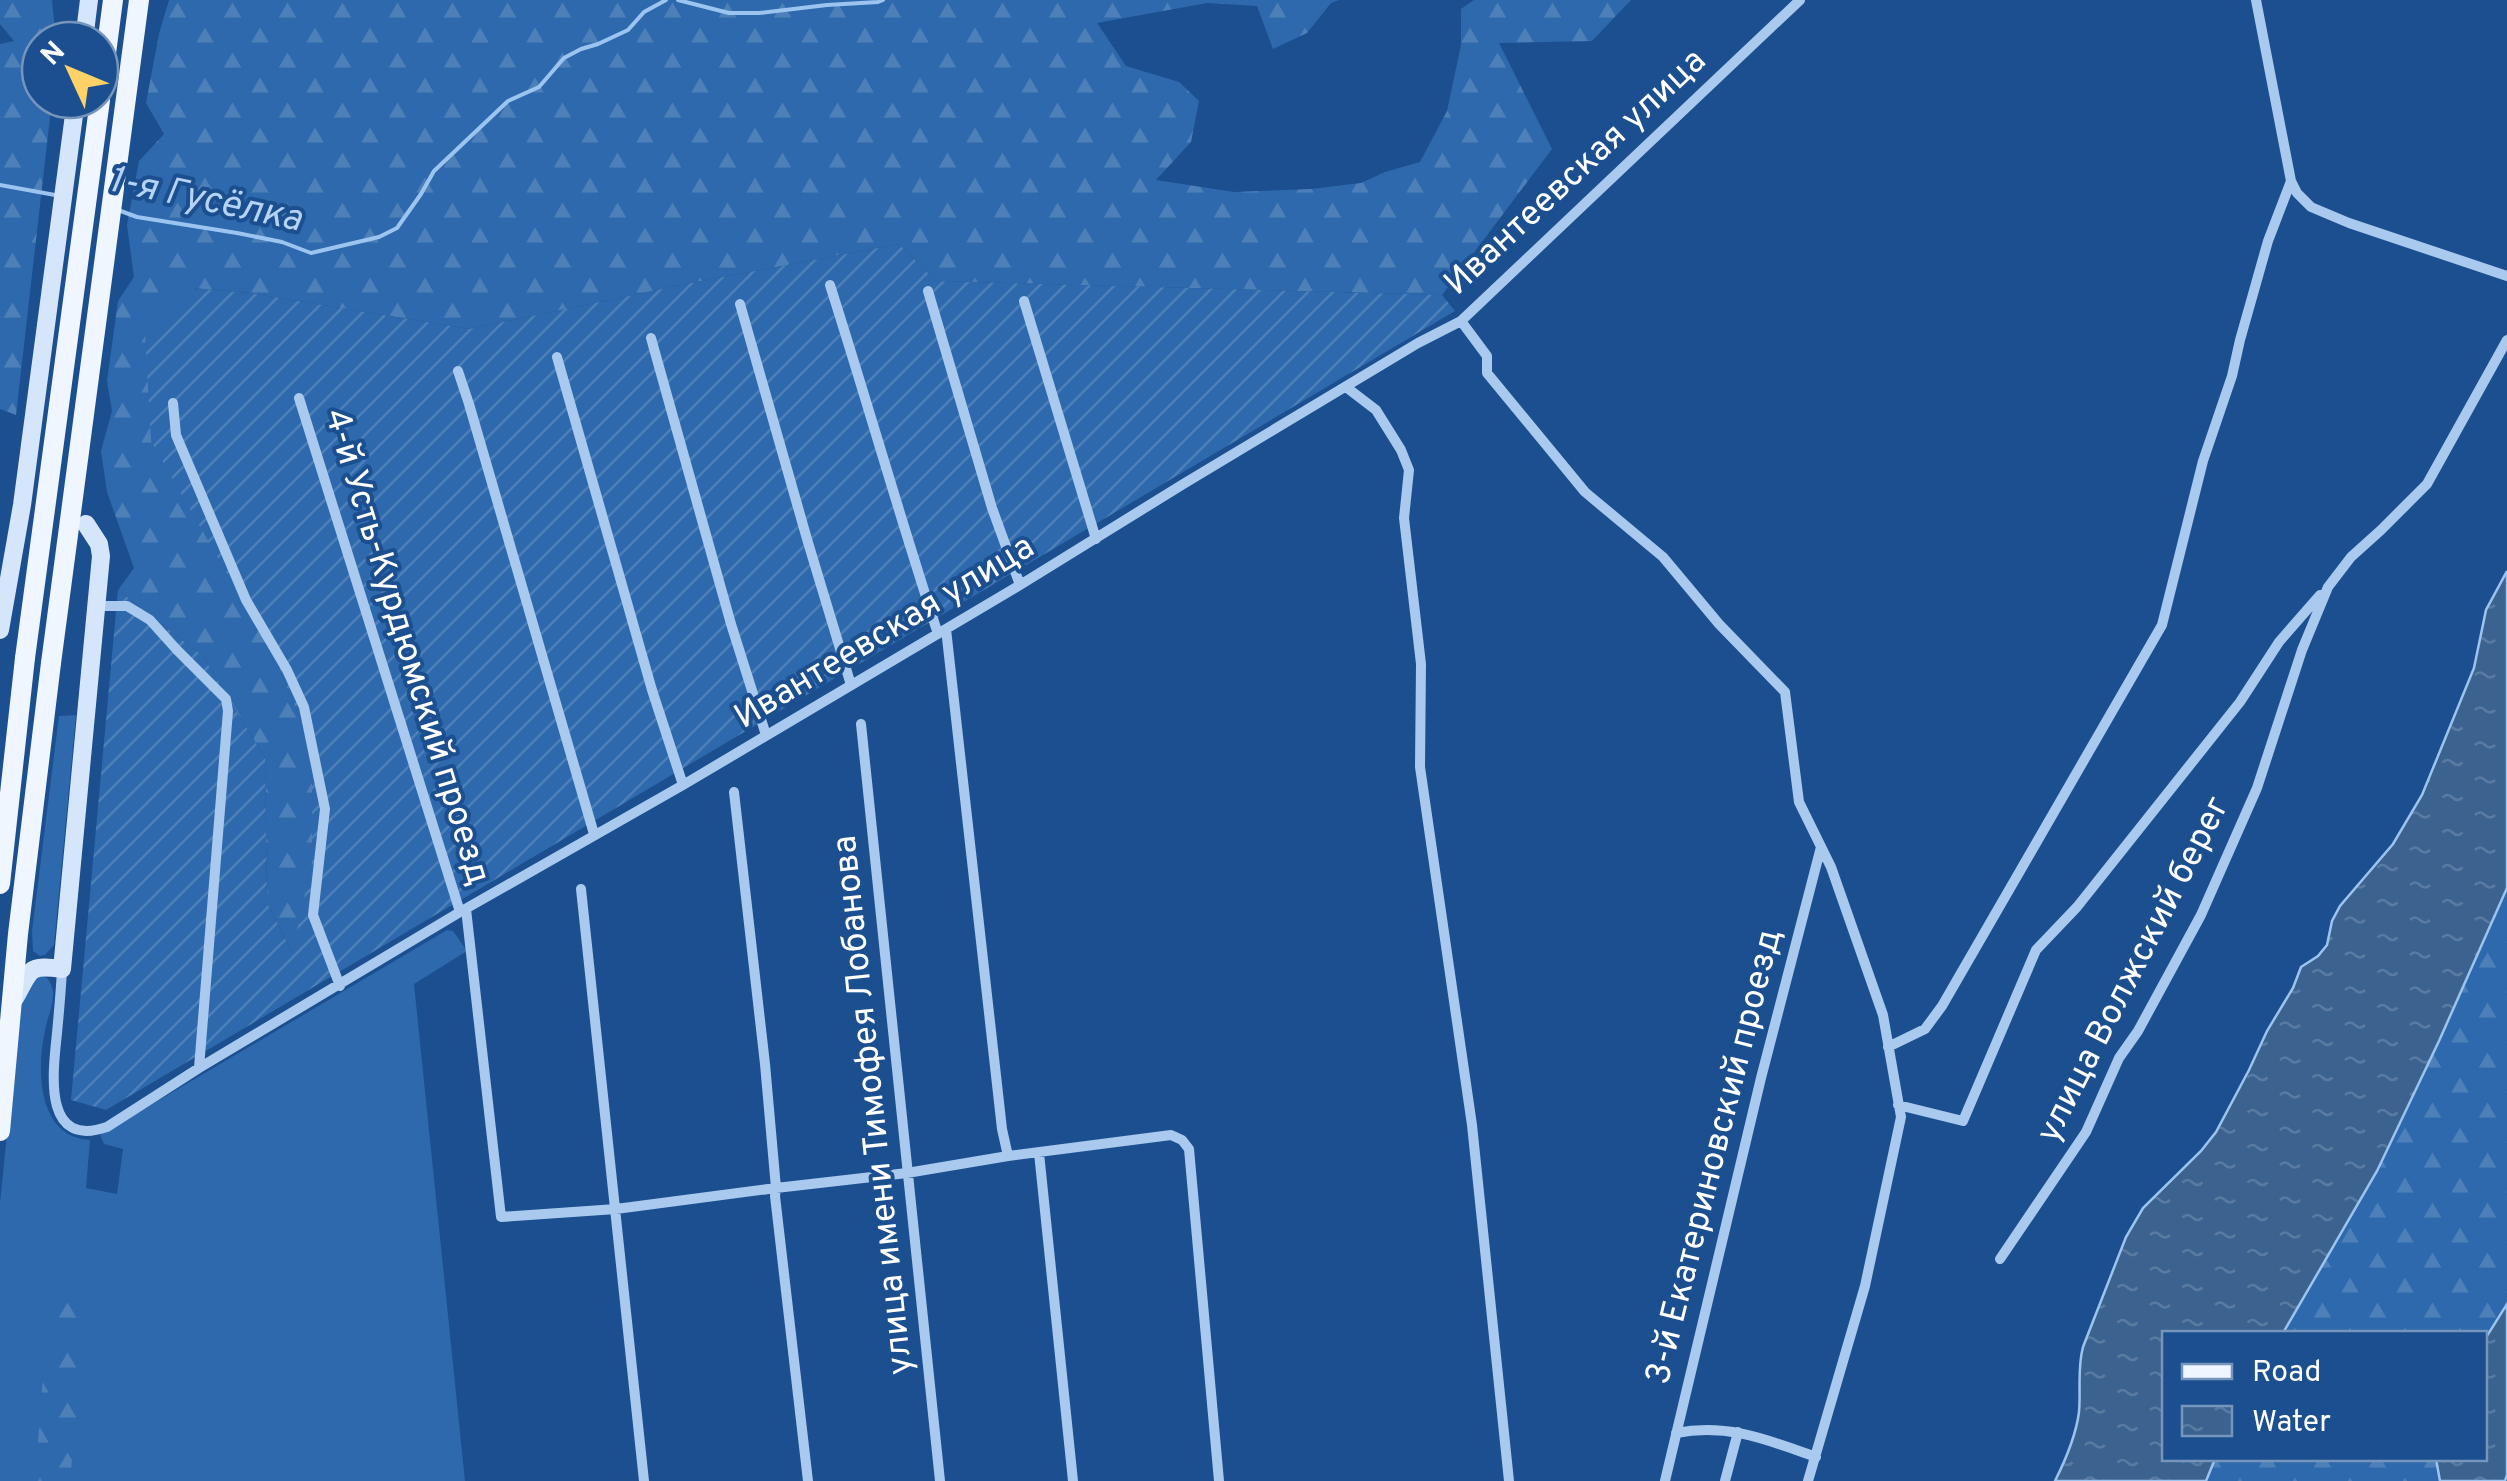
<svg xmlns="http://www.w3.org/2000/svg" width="2507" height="1481" font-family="Overpass,sans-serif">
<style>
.grass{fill:#2e69ad}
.forest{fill:url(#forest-firs)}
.garden{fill:url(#garden-furrows)}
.water{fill:url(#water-ripples);stroke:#9cc4f0;stroke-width:2.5}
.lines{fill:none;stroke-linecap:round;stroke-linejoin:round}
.stream{stroke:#9cc4f0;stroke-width:4}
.street{stroke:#a9c9ee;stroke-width:10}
.secondary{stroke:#d6e6fa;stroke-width:18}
.primary{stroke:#f0f6ff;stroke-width:20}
.primary-bridge{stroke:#f0f6ff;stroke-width:20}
.labels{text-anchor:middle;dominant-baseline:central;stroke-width:8;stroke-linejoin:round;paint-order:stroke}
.street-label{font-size:35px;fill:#fff;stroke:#1b4f8f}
.water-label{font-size:38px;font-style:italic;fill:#b5d3f5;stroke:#1b4f8f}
</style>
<defs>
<pattern id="forest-firs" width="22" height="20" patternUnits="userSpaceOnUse" patternTransform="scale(2.5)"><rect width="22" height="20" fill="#2e69ad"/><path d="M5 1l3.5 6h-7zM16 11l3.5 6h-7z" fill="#4d80b9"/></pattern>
<pattern id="garden-furrows" width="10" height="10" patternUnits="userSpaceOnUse" patternTransform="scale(2.5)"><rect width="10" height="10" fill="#2e69ad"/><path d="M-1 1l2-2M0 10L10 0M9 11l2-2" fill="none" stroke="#4d80b9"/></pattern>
<pattern id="water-ripples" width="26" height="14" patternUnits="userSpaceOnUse" patternTransform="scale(2.5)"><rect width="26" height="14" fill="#3c6290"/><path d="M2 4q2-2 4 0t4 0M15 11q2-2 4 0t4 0" fill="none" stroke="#597aa1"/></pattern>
</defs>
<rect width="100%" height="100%" fill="#1b4f8f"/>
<path class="grass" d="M76 715 54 945 45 955 40 956 33 951 32 931 59 716Z
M447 930 453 931 467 951 414 984 465 1481H0V1203L21 995 40 974C49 978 51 982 53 992 54 1005 47 1018 45 1031 36 1070 38 1138 90 1140L86 1188 117 1194 123 1149 104 1144 100 1135Z"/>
<path class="forest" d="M0 0H52L56 40H40V100H52L16 415 0 409V44L14 41 0 24Z
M169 0H1339L1331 3 1307 33 1273 49 1257 6 1207 3 1097 23 1126 66 1179 82 1199 101 1191 142 1156 180 1234 192 1311 189 1361 183 1385 172 1420 162 1447 111 1461 45V9L1474 0H1631L1592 41 1499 43 1552 149 1442 295 936 281 899 244 691 283 469 329 250 293 192 288 274 656 312 748V862L293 954 267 903 265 758 203 656 118 590 134 568 107 492 101 451 112 411 107 381 118 301 134 277 127 225 139 161 164 134 146 103 159 34Z
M2507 888V1304L2485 1339 2484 1334H2283L2377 1171 2439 1041Z
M63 1283 76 1285 87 1294 70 1481H35L42 1388 53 1309 48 1303 55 1291Z
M2215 1458 2436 1459 2440 1481H2206Z"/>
<path class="garden" d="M899 244 936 281 1442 295 1455 311 106 1110 71 1100 118 590 203 656 265 758 267 903 292 952 312 862V748L274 656 151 441 145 333 192 288 250 293 469 329 691 283Z"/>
<path class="water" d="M2507 571V888L2439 1041 2377 1171 2283 1333 2164 1334V1458L2215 1459 2206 1481H2055C2066 1459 2076 1436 2079 1412 2081 1389 2077 1369 2083 1347L2126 1237 2143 1208 2201 1151 2216 1132 2249 1070 2267 1031 2293 988 2301 967 2318 956 2327 945 2332 921 2340 906 2393 844 2422 795 2474 668 2486 610Z
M2507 1304V1475L2505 1481H2440L2436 1459 2484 1458 2485 1339Z"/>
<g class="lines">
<path class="stream" d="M678 0 729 13H759L827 5 878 2 883 0
M0 185 55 195
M118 210 137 217 237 233 282 242 311 253 379 237 397 228 421 194 434 171 508 101 539 87 564 58 581 49 598 44 628 30 644 12 666 0"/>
<path class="street" d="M2256 0 2291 181 2297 193 2311 207 2349 223 2507 276
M830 285C867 401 900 518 938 634
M928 291 992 508 1020 585
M1024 301 1096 539
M740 304 807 539 851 685
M1461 321 1487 356V373L1585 492 1663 557 1719 624 1785 692 1799 802 1831 867 1883 1015 1901 1117 1865 1286 1808 1481
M651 338 731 624 766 735
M557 357 652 690 683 785
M458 371 469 404 594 834
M1346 387 1376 410 1401 450 1409 470 1404 518 1421 664 1420 767 1472 1125 1509 1481
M299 398 460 912
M173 403 176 435 246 600 287 670 304 707 325 809 313 915 340 986
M96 606H127L150 620 177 650 226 699 228 711 199 1068
M946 629 1002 1129 1008 1156
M861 724 940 1481
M581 889 644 1481
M466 909 501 1217 616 1209 776 1188 765 1064 734 792
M62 969C61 991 59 1012 57 1033 53 1072 42 1149 107 1127L199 1068 460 912 683 785 1020 585 1185 483 1418 343 1461 321 1800 0
M1888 1047 1925 1029 1942 1006 2162 625 2203 461 2232 376 2240 340 2268 241 2291 181
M1898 1105 1963 1121 2036 950 2077 907 2240 702 2279 642 2320 595
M1039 1153 1073 1481
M2000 1259 2086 1132 2119 1058 2138 1031 2201 915 2257 788 2302 650 2328 587 2351 557 2381 530 2427 484 2507 340
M1676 1433C1728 1423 1768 1440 1816 1457
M808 1481 775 1196 776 1188 907 1173 1008 1156 1171 1135 1182 1140 1189 1149 1219 1481
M1665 1481 1761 1078 1821 847
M1725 1481 1738 1432"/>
<path class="secondary" d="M84 40 89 0
M0 630 22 505 76 100
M15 998C31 970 27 964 62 969L101 556 99 544 86 524"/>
<path class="primary" d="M100 99 113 0
M0 884 25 658
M0 1131 18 934 51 663"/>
<path class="primary-bridge" d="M25 658 100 100
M51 663 139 0"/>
</g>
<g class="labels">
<g class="street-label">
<text transform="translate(1576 173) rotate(-43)">Ивантеевская улица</text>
<text transform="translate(885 633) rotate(-31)">Ивантеевская улица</text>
<text transform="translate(406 647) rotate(73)">4-й Усть-Курдюмский проезд</text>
<text transform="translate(2134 970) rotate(-63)">улица Волжский берег</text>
<text transform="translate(874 1105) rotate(-96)">улица имени Тимофея Лобанова</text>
<text transform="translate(1715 1157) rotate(-76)">3-й Екатериновский проезд</text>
</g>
<g class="water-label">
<text transform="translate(205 201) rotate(12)">1-я Гусёлка</text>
</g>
</g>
<rect x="2162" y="1331" width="325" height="130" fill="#1b4f8f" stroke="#7695bc" stroke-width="2.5"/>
<rect x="2182" y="1364" width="50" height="15" fill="#f0f6ff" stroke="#7695bc" stroke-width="2.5"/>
<text x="2252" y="1381" font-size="30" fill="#ffffff">Road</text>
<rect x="2182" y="1406" width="50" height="30" fill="url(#water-ripples)" stroke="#7695bc" stroke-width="2.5"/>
<text x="2252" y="1431" font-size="30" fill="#ffffff">Water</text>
<g transform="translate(70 70) rotate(314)"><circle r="48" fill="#1b4f8f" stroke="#7695bc" stroke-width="2.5"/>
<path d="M0-8L18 38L0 25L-18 38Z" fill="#ffd166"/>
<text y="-15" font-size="28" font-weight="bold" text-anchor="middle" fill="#ffffff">N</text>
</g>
</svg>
